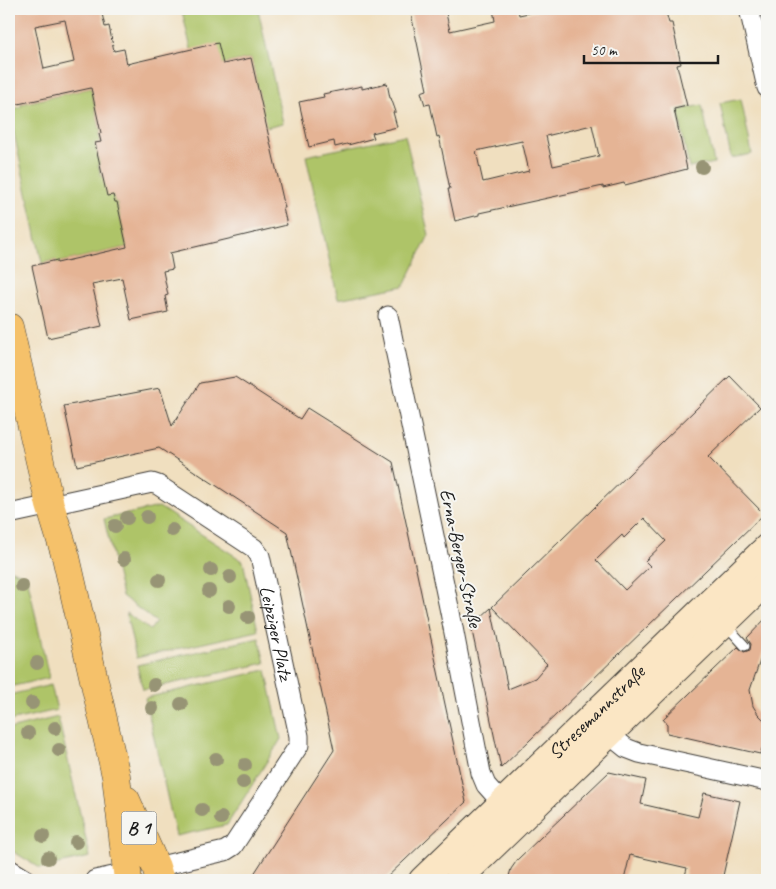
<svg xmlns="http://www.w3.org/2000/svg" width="776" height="889" font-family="Caveat,sans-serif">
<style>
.green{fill:#aec468;stroke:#657042}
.building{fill:#e5b495;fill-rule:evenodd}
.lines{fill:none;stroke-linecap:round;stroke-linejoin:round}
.service-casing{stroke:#3c3934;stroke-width:11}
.minor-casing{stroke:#3c3934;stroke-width:21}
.secondary-casing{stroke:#3c3934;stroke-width:28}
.primary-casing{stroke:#3c3934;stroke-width:29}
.service{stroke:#fff;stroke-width:9}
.minor{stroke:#fff;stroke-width:19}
.secondary{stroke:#fbe6c4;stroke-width:26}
.primary{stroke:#f5c16b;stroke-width:28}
.tree{fill:#979474}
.labels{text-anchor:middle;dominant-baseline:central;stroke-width:4;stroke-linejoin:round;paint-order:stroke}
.shield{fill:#f6f6f2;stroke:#5d5d5c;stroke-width:1}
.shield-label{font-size:19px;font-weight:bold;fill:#1c1c1c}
.street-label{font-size:20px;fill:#1c1c1c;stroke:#f6f6f2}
</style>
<rect width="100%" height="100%" fill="#f6f6f2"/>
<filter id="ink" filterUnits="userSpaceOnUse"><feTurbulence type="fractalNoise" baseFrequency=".02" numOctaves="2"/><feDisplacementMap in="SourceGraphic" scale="10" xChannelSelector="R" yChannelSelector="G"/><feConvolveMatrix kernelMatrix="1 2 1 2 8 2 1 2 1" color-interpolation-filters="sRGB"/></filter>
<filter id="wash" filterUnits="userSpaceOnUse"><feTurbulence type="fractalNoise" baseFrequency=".0096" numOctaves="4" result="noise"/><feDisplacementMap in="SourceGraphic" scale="20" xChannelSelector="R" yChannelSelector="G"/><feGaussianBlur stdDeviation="1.12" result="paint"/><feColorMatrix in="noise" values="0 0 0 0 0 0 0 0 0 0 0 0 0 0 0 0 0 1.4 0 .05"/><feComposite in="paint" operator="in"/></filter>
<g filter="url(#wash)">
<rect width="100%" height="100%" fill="#f0dfbf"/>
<path class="green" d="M190 9H258L283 123 266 127 251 58 223 64 191 49 182 11Z
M91 88 101 133 99 134 101 142 95 144 100 163 98 164 101 175H102L113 195 115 202H117L127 247 57 263 56 260 42 263 9 110 21 107V104Z
M741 99 752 154 731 158 720 103Z
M702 105 714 163 689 168 678 110Z
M405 135 429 235 404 286 338 299 306 156Z
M159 507 243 561 258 631 136 658 126 613 150 630 156 622 122 596 104 519Z
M9 569 27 576 49 678 9 687Z
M259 638 265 663 143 690 137 665Z
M266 670 281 739 227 825 176 836 145 698Z
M51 685 57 710 9 721V695Z
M58 717 90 857 40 868 9 849V729Z"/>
<g id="blocks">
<path class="building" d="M9 9H101L105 27 109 26 114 51 124 49 127 64 218 43 223 64 251 58 285 208H283L287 225 170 253 173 269 163 271 168 295 165 296 168 312 131 320 122 278 92 284 102 326 48 338 32 266 57 260V263L127 247 117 202H115L113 195 107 196 95 143 101 142 99 134 101 133 91 88 9 106ZM65 20 74 62 44 69 35 26Z
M410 9H445L450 31 495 21 493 9H518L519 15 548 9H665L669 23H672L681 64 677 65 687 106 674 109 687 169 625 185 624 183 603 188V186L479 213V215L455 221 448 189H450L439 136 437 137 430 104 425 105 421 92 427 90ZM592 125 599 156 553 166 546 136ZM522 141 529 171 483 182 476 151Z
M387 83 390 98H391L396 112H393L397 127 372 133 374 138 348 145 347 144 335 147 334 141 309 147 299 102 324 97 323 94 362 86V89Z
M730 376 760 407 708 457 764 514 501 768 471 626 491 608 508 689 535 678 547 664 492 607ZM644 518 666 541 645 561 650 566 625 590 596 560 622 535 624 538Z
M235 377 300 419 307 408 393 462 466 802 384 880H250L334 750 287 532 159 448 77 466 64 406 160 388 172 426 200 383Z
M767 617V640L750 690 753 706 758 714 767 723V747L763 746 760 754 667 733V724L663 719 738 647 744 652 750 650 751 644 747 638Z
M609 772 646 780 641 804 698 817 704 793 740 801 722 880H684L687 868 630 855 624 880H508L511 869 518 859Z"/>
</g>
</g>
<g filter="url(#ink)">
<use href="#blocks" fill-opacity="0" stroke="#3c3934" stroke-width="1"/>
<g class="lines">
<defs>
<path id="service" d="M726 625 745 646"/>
<g id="minor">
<path d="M749 9 767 88"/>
<path d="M388 316 450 612 481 773 486 785 502 803"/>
<path id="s1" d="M9 514 152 483 158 485 254 548 260 556 299 736V745L233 846 225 851 156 867"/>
<path d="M600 727 626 748 639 753 767 781"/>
<path d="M9 869 27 880"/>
<path d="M95 880 127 873"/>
</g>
<g id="secondary">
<path id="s2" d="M422 880 767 547"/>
<path d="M458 880 767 582"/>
</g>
<path id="primary" d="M9 327 50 505 66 557 116 776 128 880
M126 800 156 867 160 880"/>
</defs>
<use href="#service" class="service-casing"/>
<use href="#minor" class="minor-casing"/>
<use href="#secondary" class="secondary-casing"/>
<use href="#primary" class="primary-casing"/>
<use href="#service" class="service"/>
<use href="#minor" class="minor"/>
<use href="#secondary" class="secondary"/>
<use href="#primary" class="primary"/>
</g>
<g class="tree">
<circle cx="702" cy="167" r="7"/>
<circle cx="147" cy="517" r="7"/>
<circle cx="127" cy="518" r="7"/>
<circle cx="115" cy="526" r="7"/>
<circle cx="172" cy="530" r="7"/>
<circle cx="124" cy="559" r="7"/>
<circle cx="211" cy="570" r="7"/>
<circle cx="230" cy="577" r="7"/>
<circle cx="159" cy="580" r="7"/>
<circle cx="22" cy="586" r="7"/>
<circle cx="209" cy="591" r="7"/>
<circle cx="229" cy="606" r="7"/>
<circle cx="248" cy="617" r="7"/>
<circle cx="37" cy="663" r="7"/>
<circle cx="154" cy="685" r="7"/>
<circle cx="32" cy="703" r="7"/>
<circle cx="181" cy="704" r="7"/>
<circle cx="152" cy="708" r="7"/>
<circle cx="55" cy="728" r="7"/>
<circle cx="28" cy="733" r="7"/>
<circle cx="59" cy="750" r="7"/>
<circle cx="216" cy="759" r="7"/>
<circle cx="245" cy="765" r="7"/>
<circle cx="243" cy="782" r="7"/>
<circle cx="202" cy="810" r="7"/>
<circle cx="221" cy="818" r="7"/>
<circle cx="43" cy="836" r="7"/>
<circle cx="76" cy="842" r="7"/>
<circle cx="48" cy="858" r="7"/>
</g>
</g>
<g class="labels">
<rect class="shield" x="121.5" y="811.5" width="35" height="33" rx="4"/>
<g class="shield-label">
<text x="139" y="828">B 1</text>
</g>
<g class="street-label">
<text transform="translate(461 558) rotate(78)">Erna-Berger-Straße</text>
<text stroke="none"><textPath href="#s1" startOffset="356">Leipziger Platz</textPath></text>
<text stroke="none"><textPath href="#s2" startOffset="242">Stresemannstraße</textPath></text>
</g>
</g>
<rect width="776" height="889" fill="none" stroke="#f6f6f2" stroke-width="30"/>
<path d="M584 55v8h134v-8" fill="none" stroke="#1c1c1c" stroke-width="2.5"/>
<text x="591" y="55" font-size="15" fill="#1c1c1c" stroke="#f6f6f2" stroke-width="4" paint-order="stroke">50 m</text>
</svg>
